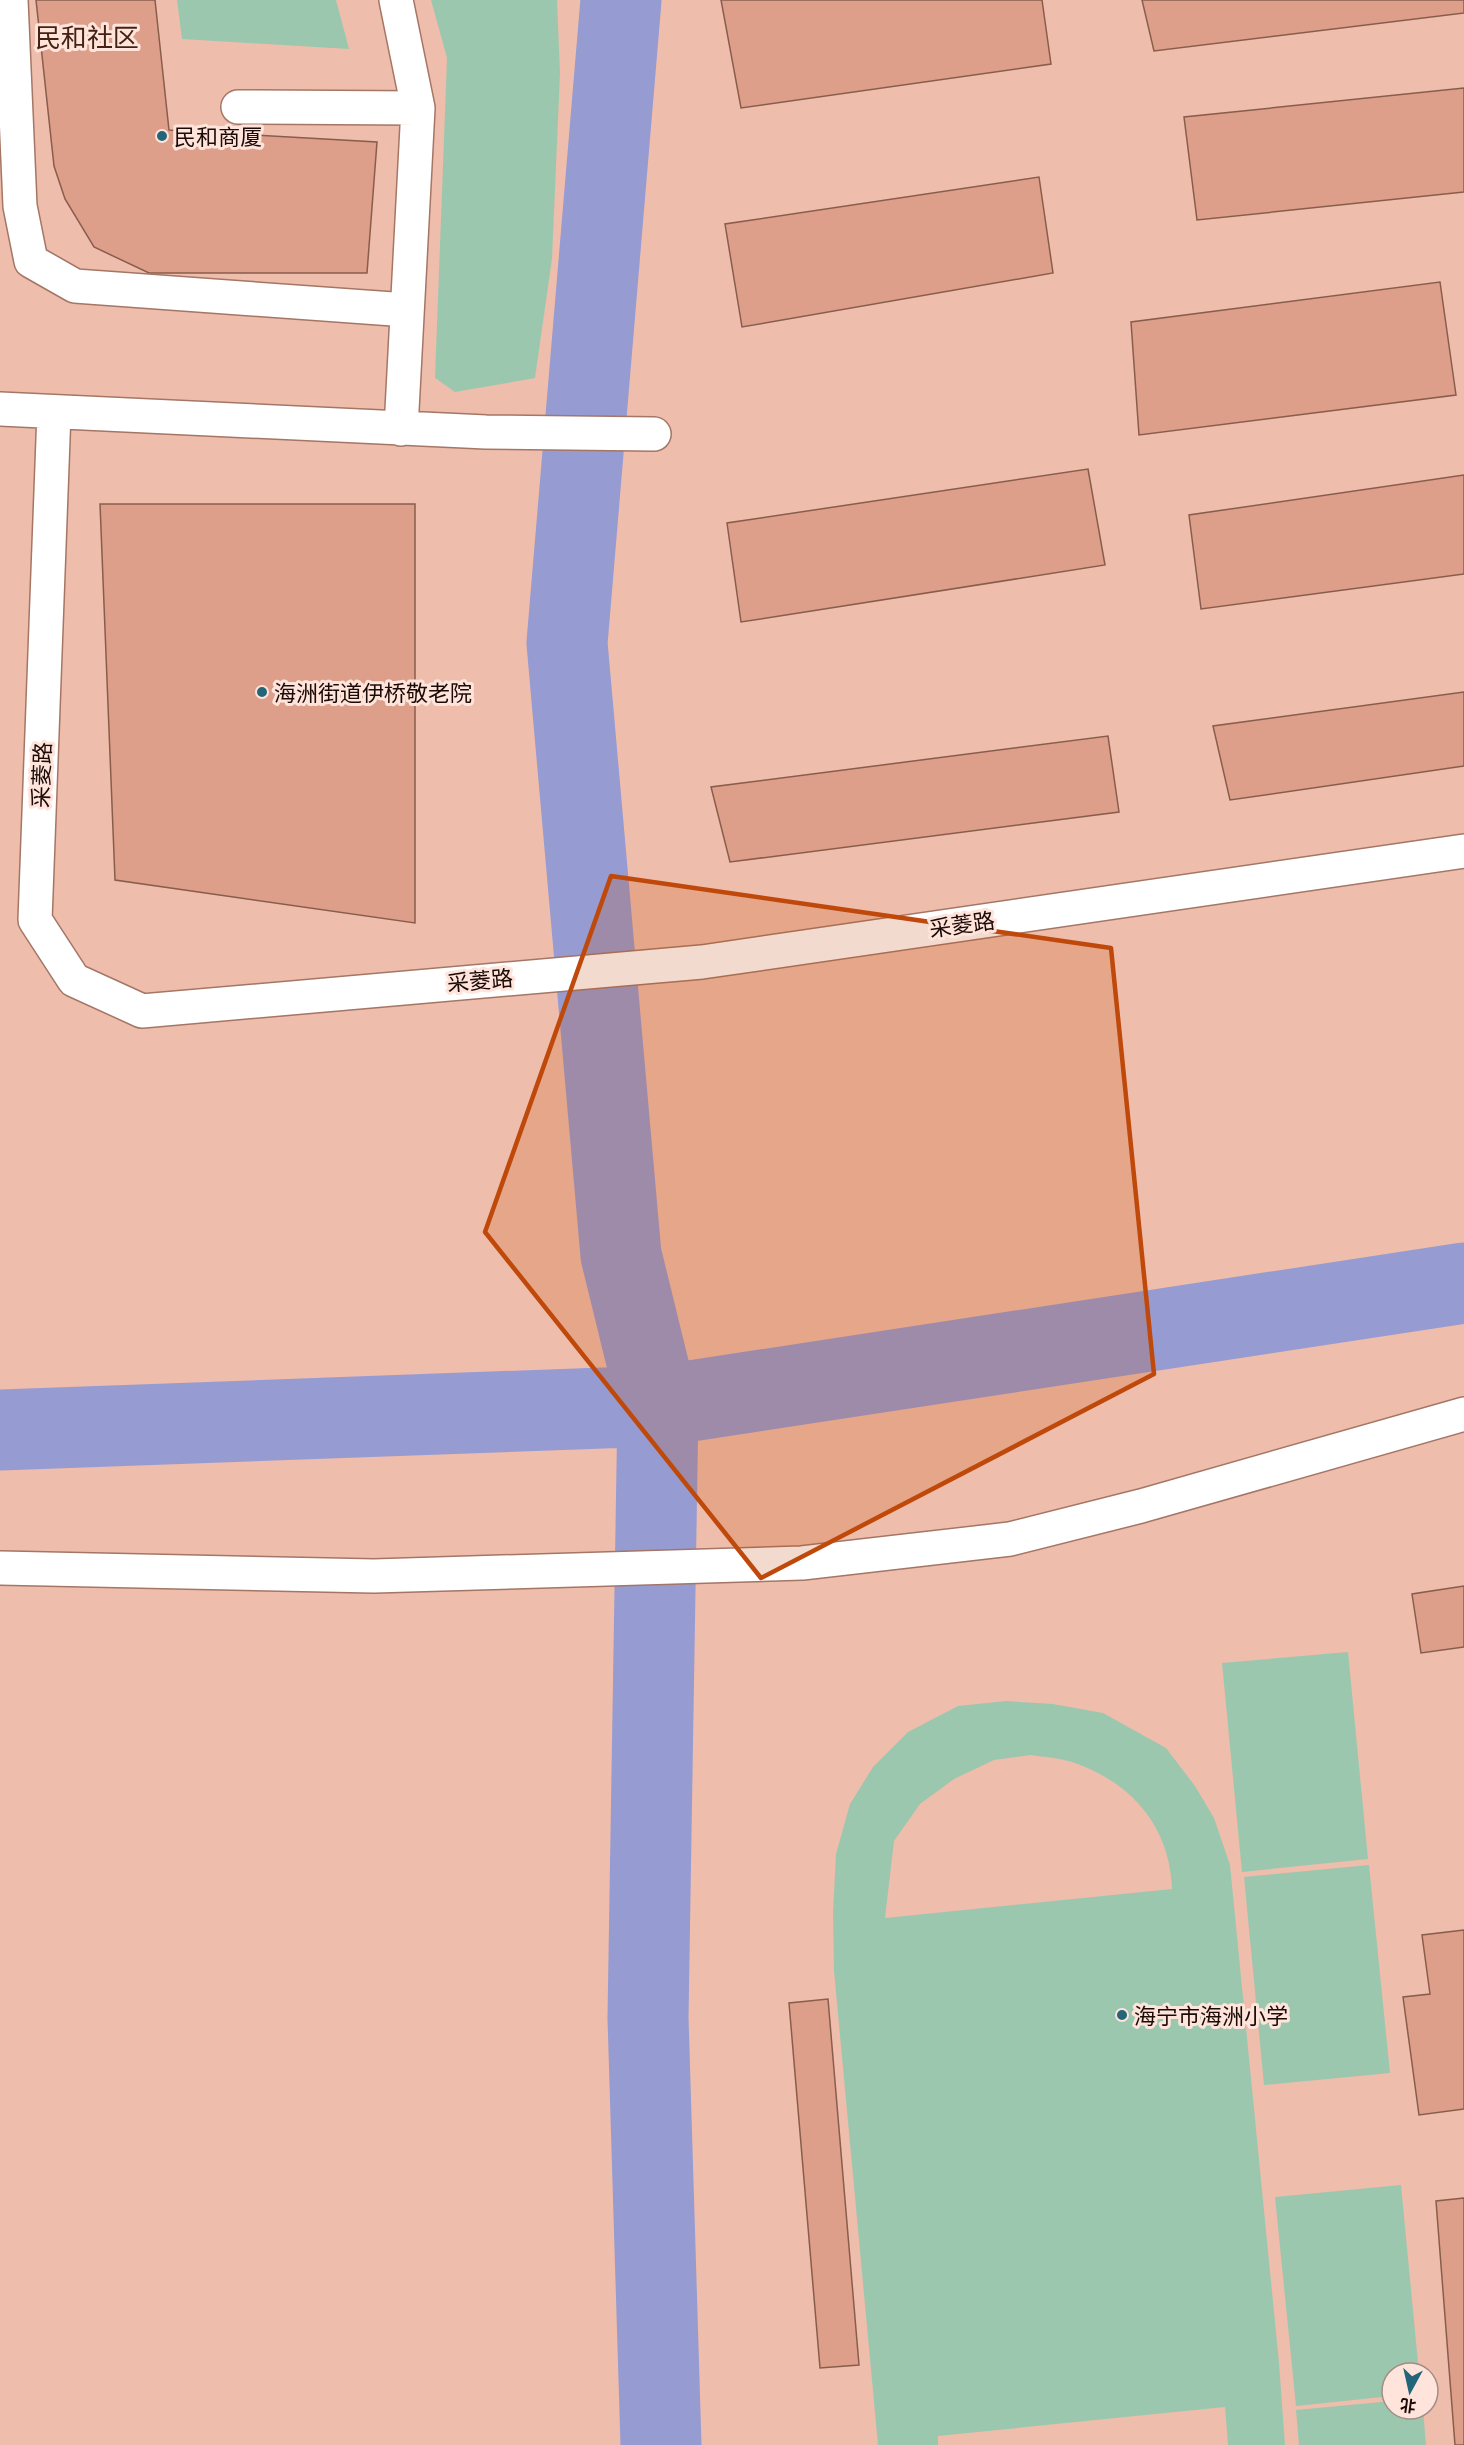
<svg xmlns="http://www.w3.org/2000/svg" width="1464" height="2445" font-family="Commissioner,'Noto Sans SC',sans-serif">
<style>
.green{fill:#9cc7af;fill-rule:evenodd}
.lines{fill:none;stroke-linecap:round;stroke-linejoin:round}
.river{stroke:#969bd2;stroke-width:81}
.building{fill:#dd9f89;stroke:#895d4d;stroke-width:1.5}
.minor-casing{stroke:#a47666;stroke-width:36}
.minor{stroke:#fff;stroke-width:33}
.marked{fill:#bf490b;fill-opacity:0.2;stroke:#bf490b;stroke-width:4.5;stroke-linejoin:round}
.poi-dot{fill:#236679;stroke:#fee4db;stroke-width:2}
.labels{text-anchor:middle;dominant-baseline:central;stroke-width:6;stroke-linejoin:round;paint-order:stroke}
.poi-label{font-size:22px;fill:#1b0a05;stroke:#fee4db;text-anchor:start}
.street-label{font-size:22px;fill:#1b0a05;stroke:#fee4db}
.quarter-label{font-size:26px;fill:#462012;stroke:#fee4db}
</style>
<rect width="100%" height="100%" fill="#efbdab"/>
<path class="green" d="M177 0H336L349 49 182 39Z
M431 0H557L560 73 552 259 535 378 455 392 435 378 447 58Z
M1348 1652 1368 1859 1242 1872 1222 1663Z
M1006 1701 1053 1704 1103 1713 1166 1748 1195 1786 1214 1818 1230 1865 1279 2363 1285 2445H1228L1225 2407 938 2436V2445H878L834 1971 833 1913 836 1854 850 1804 873 1767 908 1732 958 1706ZM1031 1755C1044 1757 1059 1758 1072 1762 1131 1782 1170 1826 1172 1889L885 1918 894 1841 920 1804 954 1779 994 1760Z
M1369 1865 1390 2073 1264 2085 1244 1877Z
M1401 2185 1419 2373H1392V2396L1296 2406 1275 2197Z
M1392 2401V2409H1423L1426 2445H1299L1296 2410Z"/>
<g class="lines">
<path class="river" d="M621 0 567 643 621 1255 658 1406 648 2018 661 2445
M0 1430 658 1406 1464 1283"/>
</g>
<path class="building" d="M36 0H155L169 130 377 142 367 273H149L94 247 65 199 54 166Z
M721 0H1042L1051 64 741 108Z
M1142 0H1464V13L1154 51Z
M1464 88V192L1197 220 1184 117Z
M1039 177 1053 273 742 327 725 224Z
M1440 282 1456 395 1139 435 1131 322Z
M1088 469 1105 565 741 622 727 523Z
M1464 475V574L1201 609 1189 515Z
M100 504H415V923L115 880Z
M1464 692V766L1230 800 1213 726Z
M1108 736 1119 812 730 862 711 787Z
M1464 1586V1647L1421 1653 1412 1594Z
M1464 1930V2109L1419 2115 1403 1997 1430 1994 1422 1935Z
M828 1999 859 2365 820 2368 789 2003Z
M1464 2198V2445H1455L1436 2201Z"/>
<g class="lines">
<defs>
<path id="minor" d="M11 0 20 206 31 261 75 286 407 310
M396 0 418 108 401 429
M238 107 418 108
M0 409 486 432 654 434
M54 412 35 920 74 980 142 1011 702 962 1464 851
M0 1568 374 1576 802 1563 1010 1539 1141 1506 1464 1414"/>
</defs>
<use href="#minor" class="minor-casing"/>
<use href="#minor" class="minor"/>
</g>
<path class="marked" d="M611 876 1111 948 1154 1374 761 1578 485 1232Z"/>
<g class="poi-dot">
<circle cx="162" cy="136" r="6"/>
<circle cx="262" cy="692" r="6"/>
<circle cx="1122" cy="2015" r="6"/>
</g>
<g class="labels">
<g class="poi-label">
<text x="174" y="136">民和商厦</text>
<text x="274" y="692">海洲街道伊桥敬老院</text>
<text x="1134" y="2015">海宁市海洲小学</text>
</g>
<g class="street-label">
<text transform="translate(41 775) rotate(-88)">采菱路</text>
<text transform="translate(962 924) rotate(-8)">采菱路</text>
<text transform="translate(480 980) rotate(-5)">采菱路</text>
</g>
<g class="quarter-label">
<text x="87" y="36">民和社区</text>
</g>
</g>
<g transform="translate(1410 2391) rotate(188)"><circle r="28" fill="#fee4db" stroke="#a38d85" stroke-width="1.5"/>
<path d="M0-4.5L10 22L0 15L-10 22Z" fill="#236679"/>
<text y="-9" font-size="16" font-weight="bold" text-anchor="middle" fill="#1b0a05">北</text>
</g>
</svg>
